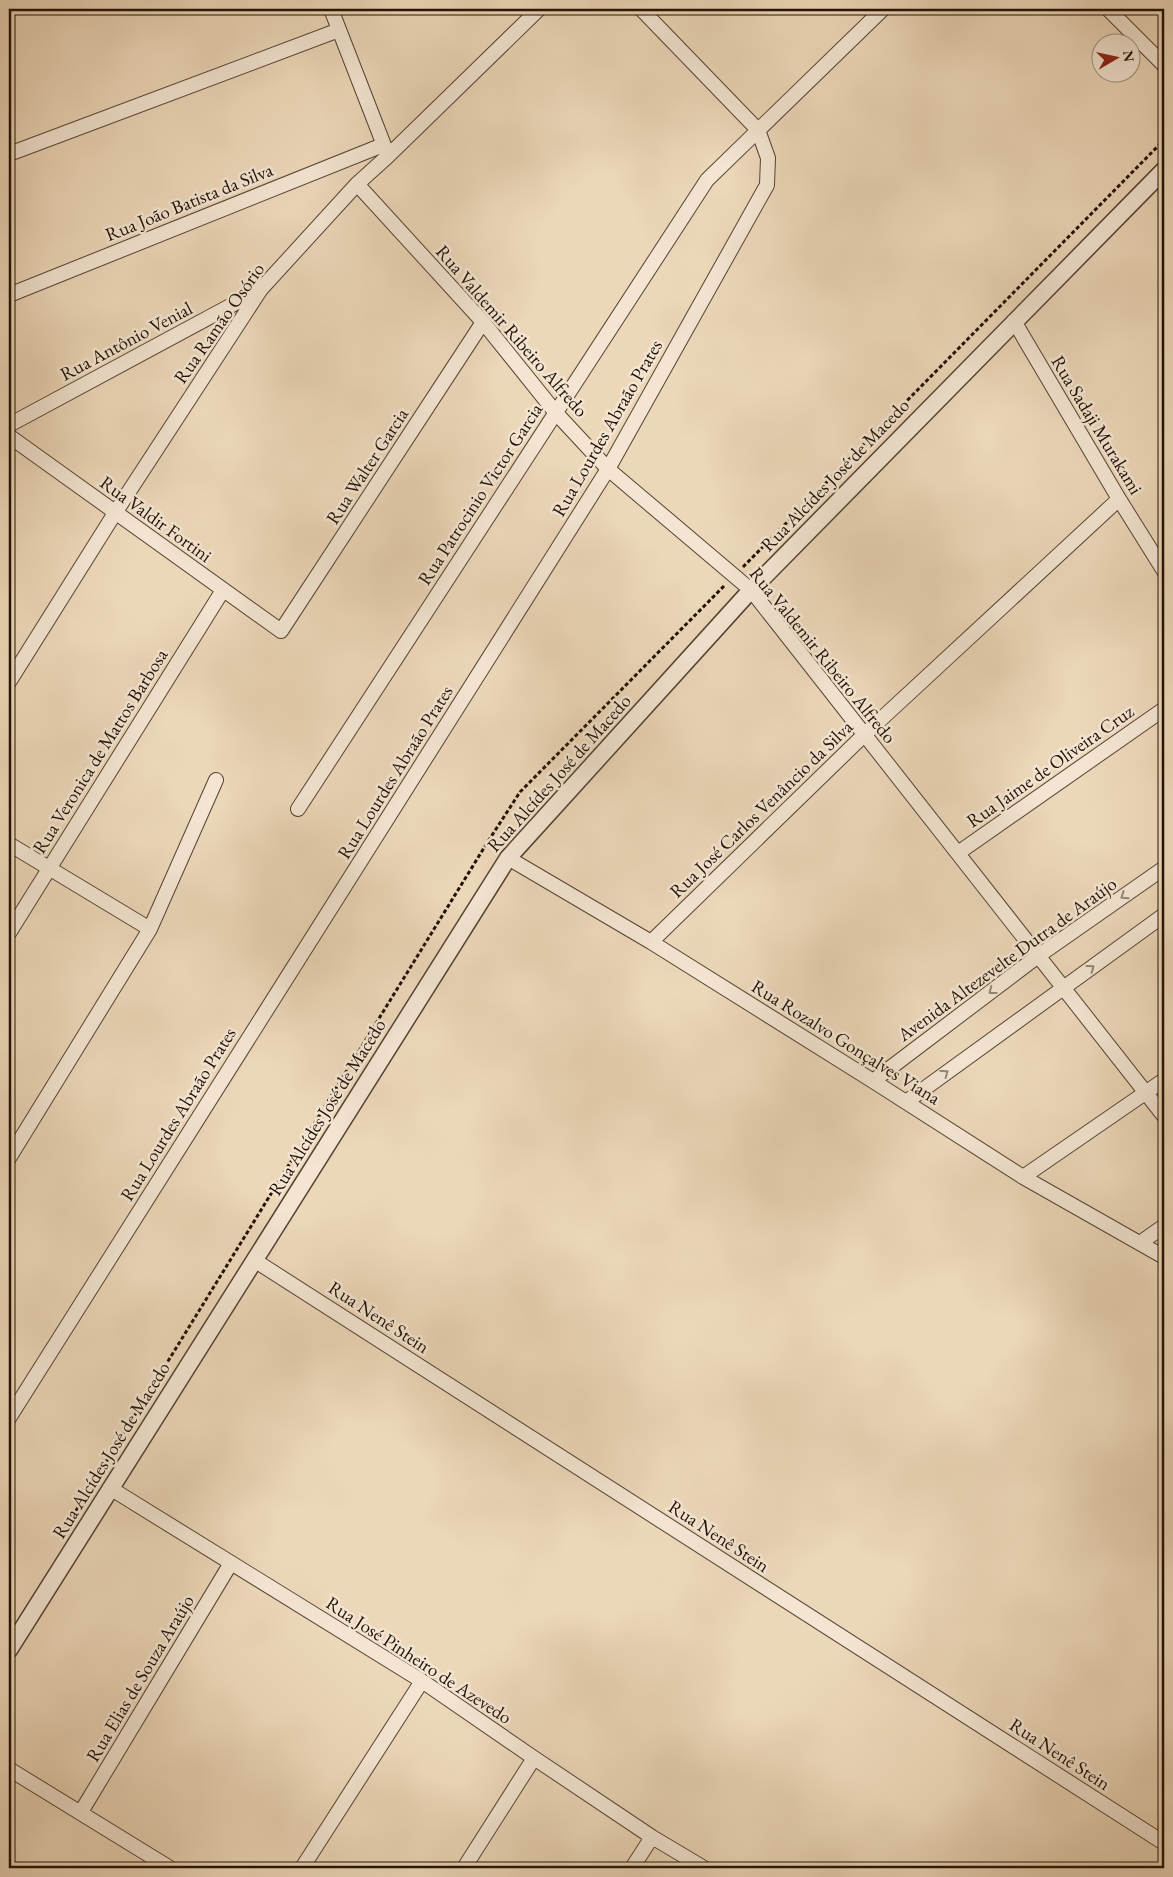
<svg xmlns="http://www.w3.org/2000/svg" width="1173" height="1877" font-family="'EB Garamond',serif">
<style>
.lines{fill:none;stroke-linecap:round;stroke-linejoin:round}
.minor-casing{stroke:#544333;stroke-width:16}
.tertiary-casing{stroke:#544333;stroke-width:19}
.path{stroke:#211206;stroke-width:3;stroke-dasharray:4 2.5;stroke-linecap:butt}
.minor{stroke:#f3e5d2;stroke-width:14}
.tertiary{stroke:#f3e5d2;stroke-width:16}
.oneway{stroke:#948676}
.labels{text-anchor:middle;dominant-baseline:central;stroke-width:5;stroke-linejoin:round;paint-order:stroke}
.street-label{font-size:19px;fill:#211206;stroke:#f3e5d2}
</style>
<rect width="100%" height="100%" fill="#ecd7b9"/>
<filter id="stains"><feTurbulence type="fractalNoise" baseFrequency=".004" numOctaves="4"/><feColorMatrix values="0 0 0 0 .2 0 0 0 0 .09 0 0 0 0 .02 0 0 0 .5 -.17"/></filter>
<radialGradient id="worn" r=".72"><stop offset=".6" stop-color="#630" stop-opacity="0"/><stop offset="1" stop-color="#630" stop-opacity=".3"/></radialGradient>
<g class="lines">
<defs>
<path id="minor" d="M331 9 387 153
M1108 9 1164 65
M9 10 11 9
M9 154 339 30
M357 184 483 322 556 413 608 469 751 590 1164 1116
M9 295 383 145
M1014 321 1119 499 1164 571
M9 425 258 291
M9 436 281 631 483 322
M9 682 115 513 261 289 357 184 388 156 539 9
M298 809 707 180 883 9
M9 844 150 929
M958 853 1164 709
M508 858 651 942 873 1081 1023 1177 1164 1257
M9 933 223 590
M651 942 865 734 1119 499
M873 1081 1038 956 1164 868
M906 1102 1164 915
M9 1158 150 929 216 780
M1023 1177 1164 1080
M1140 1243 1164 1226
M254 1260 1164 1843
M9 1418 608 469 767 185 768 158 758 130 641 9
M110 1488 422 1681 534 1758 652 1837 704 1868
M9 1769 170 1868
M81 1812 231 1563
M302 1868 422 1681
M464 1868 534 1758
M632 1868 652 1837"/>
<path id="tertiary" d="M9 1650 508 858 751 590 1164 170"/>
</defs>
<use href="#minor" class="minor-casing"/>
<use href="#tertiary" class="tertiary-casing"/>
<path class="path" d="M743 567 1164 140
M69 1522 487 843 520 792 725 585"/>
<use href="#minor" class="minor"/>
<use href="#tertiary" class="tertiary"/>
</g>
<defs><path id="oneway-chevron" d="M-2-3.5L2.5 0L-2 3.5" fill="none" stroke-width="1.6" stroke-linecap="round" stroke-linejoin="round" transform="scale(1.25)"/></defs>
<g class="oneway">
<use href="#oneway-chevron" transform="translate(1124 896) rotate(145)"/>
<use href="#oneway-chevron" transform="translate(1091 968) rotate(-36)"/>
<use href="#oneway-chevron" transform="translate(992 991) rotate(143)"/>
<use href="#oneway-chevron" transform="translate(945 1073) rotate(-36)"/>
</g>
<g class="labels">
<g class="street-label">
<text transform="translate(189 202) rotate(-22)">Rua João Batista da Silva</text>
<text transform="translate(219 323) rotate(-55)">Rua Ramão Osório</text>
<text transform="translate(512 331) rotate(49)">Rua Valdemir Ribeiro Alfredo</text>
<text transform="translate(126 341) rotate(-28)">Rua Antônio Venial</text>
<text transform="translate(1097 425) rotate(59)">Rua Sadaji Murakami</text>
<text transform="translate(607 428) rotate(-60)">Rua Lourdes Abraão Prates</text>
<text transform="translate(367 466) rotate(-57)">Rua Walter Garcia</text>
<text transform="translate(835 475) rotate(-46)">Rua Alcídes José de Macedo</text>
<text transform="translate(480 494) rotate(-57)">Rua Patrocinio Victor Garcia</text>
<text transform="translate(156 519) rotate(36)">Rua Valdir Fortini</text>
<text transform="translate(823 655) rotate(51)">Rua Valdemir Ribeiro Alfredo</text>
<text transform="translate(100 751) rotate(-58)">Rua Veronica de Mattos Barbosa</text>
<text transform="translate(1050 766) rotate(-35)">Rua Jaime de Oliveira Cruz</text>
<text transform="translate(395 772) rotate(-58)">Rua Lourdes Abraão Prates</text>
<text transform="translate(559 773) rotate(-48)">Rua Alcídes José de Macedo</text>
<text transform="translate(761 809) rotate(-44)">Rua José Carlos Venâncio da Silva</text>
<text transform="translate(1007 959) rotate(-36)">Avenida Altezevelte Dutra de Araújo</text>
<text transform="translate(846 1042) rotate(32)">Rua Rozalvo Gonçalves Viana</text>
<text transform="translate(327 1107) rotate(-58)">Rua Alcídes José de Macedo</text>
<text transform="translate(178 1114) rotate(-58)">Rua Lourdes Abraão Prates</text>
<text transform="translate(379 1317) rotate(33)">Rua Nenê Stein</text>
<text transform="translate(111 1450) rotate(-58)">Rua Alcídes José de Macedo</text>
<text transform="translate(719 1536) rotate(33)">Rua Nenê Stein</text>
<text transform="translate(419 1660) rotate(33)">Rua José Pinheiro de Azevedo</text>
<text transform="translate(140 1678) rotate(-59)">Rua Elias de Souza Araújo</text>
<text transform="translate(1060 1754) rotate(33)">Rua Nenê Stein</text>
</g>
</g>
<rect width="1173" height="1877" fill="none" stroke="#ecd7b9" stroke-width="30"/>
<rect x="10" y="10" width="1153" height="1857" fill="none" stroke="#211206" stroke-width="2.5"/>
<rect x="15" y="15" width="1143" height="1847" fill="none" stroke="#211206"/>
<g transform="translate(1116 58) rotate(81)"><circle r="24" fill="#f3e5d2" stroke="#9f9180"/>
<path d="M0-4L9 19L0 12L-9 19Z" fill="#8f2418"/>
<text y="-8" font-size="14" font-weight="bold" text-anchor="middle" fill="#211206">N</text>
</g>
<rect width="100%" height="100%" filter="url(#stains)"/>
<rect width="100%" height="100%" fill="url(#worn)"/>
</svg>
